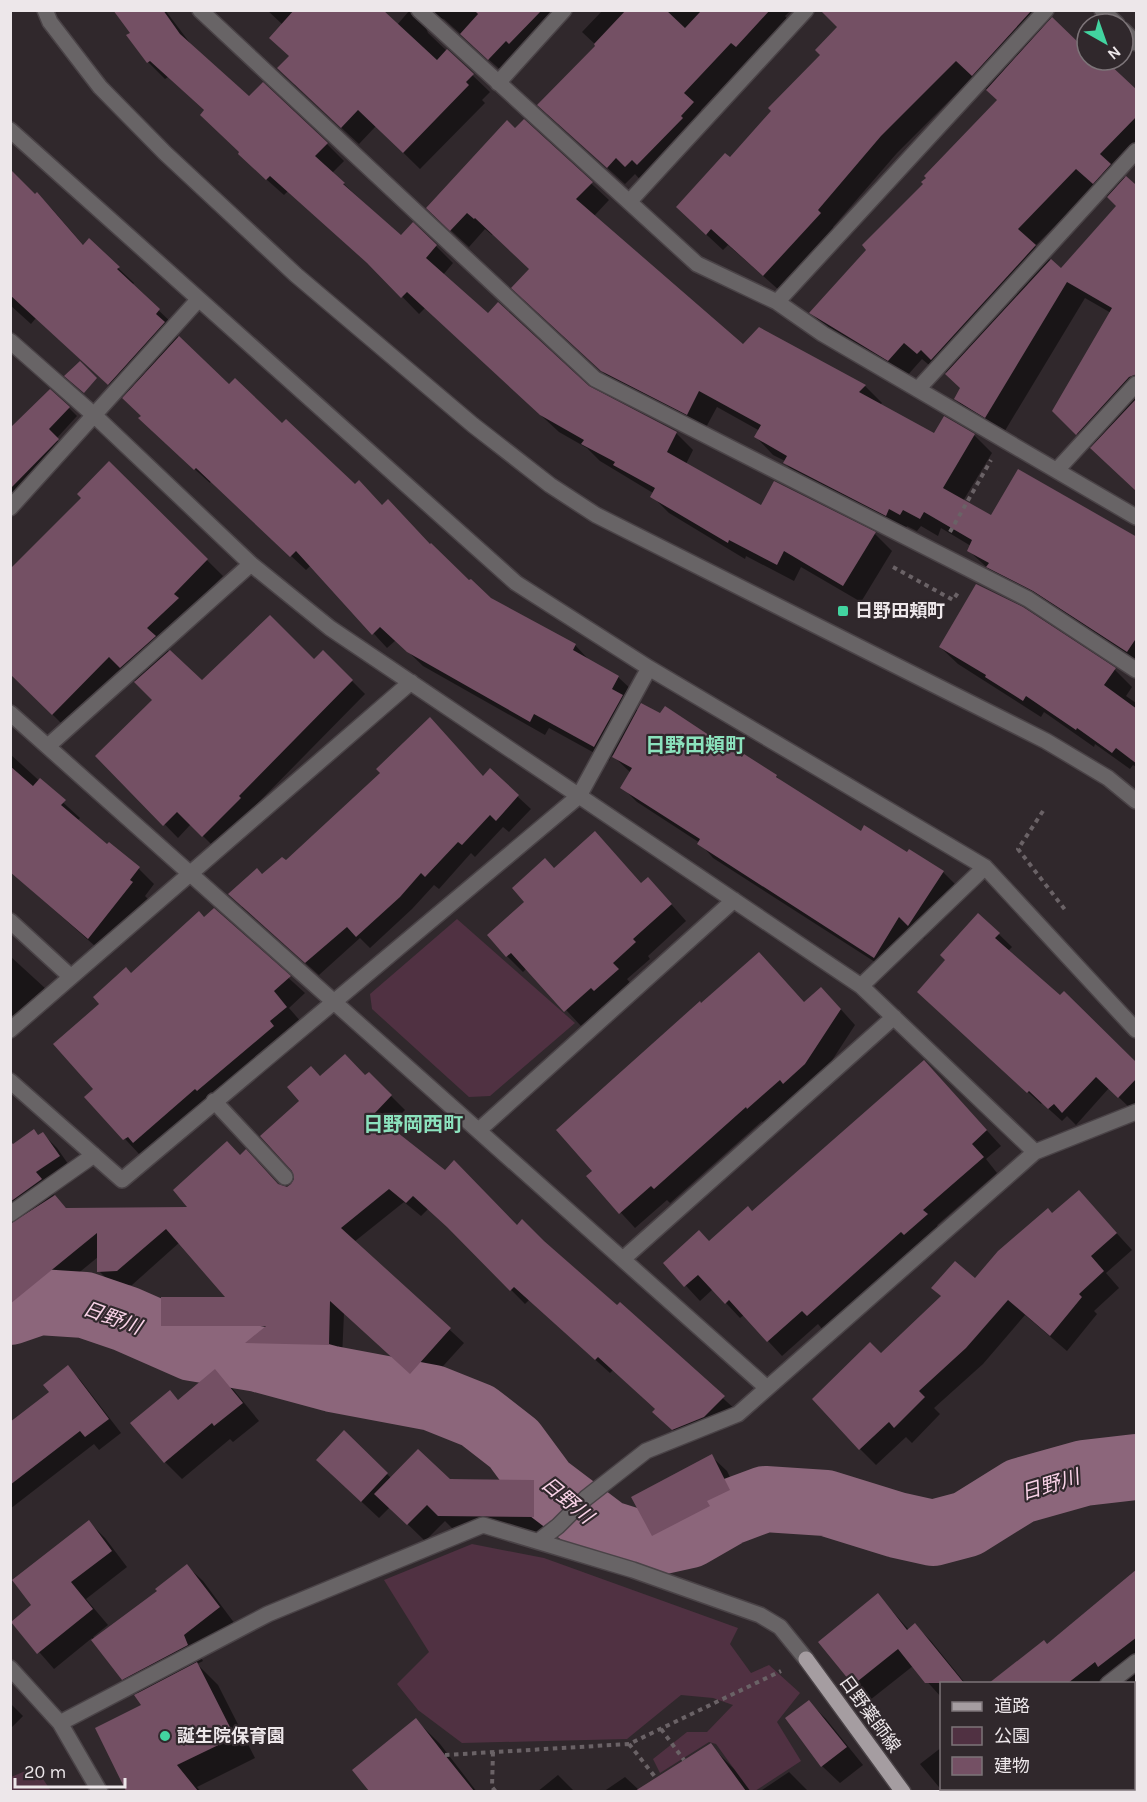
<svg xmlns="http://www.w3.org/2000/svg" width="1147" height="1802" font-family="Karla,'Noto Sans JP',sans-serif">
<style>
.green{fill:#503142}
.shadow{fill:#0007;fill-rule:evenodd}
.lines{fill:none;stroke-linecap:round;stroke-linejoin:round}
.river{stroke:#8c667b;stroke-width:66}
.building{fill:#745064}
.minor-casing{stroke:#4a4347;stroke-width:18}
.major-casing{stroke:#4a4347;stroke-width:18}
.path{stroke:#6a6266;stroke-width:4;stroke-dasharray:4.5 4.5;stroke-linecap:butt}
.minor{stroke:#686466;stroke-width:15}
.major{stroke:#a59da1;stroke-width:15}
.poi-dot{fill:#42d4a0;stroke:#30282c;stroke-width:2}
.labels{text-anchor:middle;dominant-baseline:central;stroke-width:4.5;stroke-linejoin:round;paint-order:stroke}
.poi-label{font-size:18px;font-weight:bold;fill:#ede7ea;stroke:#30282c;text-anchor:start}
.street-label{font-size:18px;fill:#ede7ea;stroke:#30282c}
.neighbourhood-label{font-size:20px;font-weight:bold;fill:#8be2bd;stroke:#30282c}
.water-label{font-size:20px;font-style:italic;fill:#fbd4e9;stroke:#30282c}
</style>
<rect width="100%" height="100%" fill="#30282c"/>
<path class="green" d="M457 919 575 1023 490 1096 469 1097 372 1009 370 994Z
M472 1544 544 1558 738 1628 730 1644 751 1673 769 1665 800 1693 777 1722 801 1761 755 1791H750L716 1744 709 1742 660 1773 653 1759 687 1732H707L733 1705 713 1698 681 1695 627 1739 462 1743 418 1710 397 1684 429 1652 384 1580Z
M35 1767 51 1791H11V1777Z"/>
<path class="shadow" d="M117 10H165L193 47 249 98 327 144 344 161 332 173 401 237 413 224 436 246 453 263 443 275 488 315 588 388 676 433 693 450 686 464 762 507 875 534 892 551 861 602 801 567 794 581 746 556 745 559 669 513 652 496 653 493 600 461 587 448 559 432 425 308 419 314 386 280 288 191 284 195 257 171 205 111 168 77 165 79 148 62Z
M267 10H380L397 25 409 11 426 28 428 33 490 92 482 100 485 103 420 169 376 126 359 144 295 85 283 25Z
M429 10H568L506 75 444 19 436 17Z
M603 10H791L785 16 791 23 754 64 750 59 701 110 710 120 643 183 635 174 625 184 557 122 597 46 582 32Z
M863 10H1044L1081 47 1087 41V60H1106L1136 91V151L1117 171 1136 187V491L1071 428 1111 313 1085 298 1003 434 973 416 955 399 962 388 939 366 935 370 922 359 906 377 829 330 811 313 999 101 973 77 897 153 833 227 836 230 780 291 728 245 723 250 694 223 730 159ZM1095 186 1118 206 1061 270 1035 246Z
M524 121 609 200 594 216 743 346 865 386 882 403 880 405 935 435 944 418 974 435 992 453 963 501 992 517 1136 539V663L1005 584 969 551 971 546 941 528 938 536 921 526 917 531 907 526 903 532 802 480 785 463V461L773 455 756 437 760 431 717 407 704 431 620 388 531 305V270L493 234 492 235 485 229 469 247 445 225 515 130Z
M10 170 35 196 37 194 52 209 84 246 89 240 118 268 134 283 132 285 175 326 171 330 229 386 283 425 355 486 431 546 490 599 575 645 589 660 618 677 633 691 628 701 638 711 742 759 776 776 783 783 861 833 943 872 958 887 924 939 915 931 889 971 713 858 700 843 637 802 622 787 631 773 612 755 609 761 549 728 545 735 423 666 396 640 387 648 311 565 306 570 211 481 210 483 155 433 142 416 36 318 31 324 10 305Z
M69 408 77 416 56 439 66 449 10 506V432Z
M109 463 223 576 189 610 162 645 202 683 314 661 323 652 365 694 251 810 253 813 216 849 191 824 178 838 98 756 154 700 126 672 68 730 10 672 83 498Z
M940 647 1115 670 1132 687 1126 696 1136 703V767L1133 765 1130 769 1095 744 1094 747 1044 712 1041 717 958 664Z
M10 754 80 818 77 821 108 846 139 869 154 884 145 896 148 899 104 954 10 871Z
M490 771 531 809 509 832 503 827 475 857 471 853 439 889 434 885 412 909 370 948 360 938 319 975 242 907 263 876 286 862 484 777Z
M555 870 642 884 663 895 686 921 648 956 650 959 627 979 633 986 611 1005 608 1002 581 1026 527 968 523 972 507 956 527 902Z
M214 910 305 993 289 1008 302 1023 140 1155 86 1097 95 1089 132 975Z
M979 915 1012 947 1008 951 1136 1063V1104L1131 1109 1109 1088 1076 1125 1067 1116 1062 1121 1042 1103 1041 1104 932 1005 947 960Z
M10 956 46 989 18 1021 10 1013Z
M805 1003 836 1004 855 1025 820 1079 799 1098 796 1094 763 1123 762 1121 670 1203 667 1200 635 1228 588 1177Z
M369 1074 405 1110 388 1127 617 1307 620 1304 738 1412 718 1431 688 1443 668 1426 656 1410 613 1370 610 1373 529 1300 525 1304 461 1239 428 1209 421 1216 404 1202 354 1242 464 1343 425 1386 344 1313 342 1358 261 1357 248 1343 252 1339 177 1340 163 1326 228 1298 180 1242 132 1285H113L99 1271 98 1257 25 1317 10 1302V1147L43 1134 57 1148 73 1171 49 1187 55 1194 53 1195 68 1210 190 1208 240 1156 278 1185 288 1188 296 1181 301 1101 321 1078 365 1077Z
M938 1077 1001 1146 986 1159 997 1173 937 1225 941 1230 920 1249 916 1246 823 1330 818 1324 782 1356 744 1315 740 1318 713 1289 700 1301 665 1263 709 1242Z
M1079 1192 1132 1250 1106 1273 1119 1288 1094 1311 1097 1314 1067 1351 1025 1315 983 1364 934 1408 940 1414 912 1443 906 1437 876 1465 860 1449 881 1355 975 1280Z
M68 1367 81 1381 121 1433 99 1450 94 1444 10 1509V1423L51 1393Z
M215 1371 232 1388 259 1421 233 1442 230 1439 182 1479 165 1462 179 1401Z
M344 1432 391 1478 533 1481 551 1499 550 1533H457L445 1521 425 1541 390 1507 379 1518 335 1477Z
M711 1456 727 1471 744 1506 722 1517 724 1522 668 1551 653 1536Z
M89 1522 105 1538 127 1567 86 1599 108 1625 93 1637 95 1639 159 1591 187 1566 203 1581 235 1624 198 1652 203 1661 197 1664 218 1685 255 1758 197 1787 201 1792H144L141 1788 144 1706 139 1694 123 1679 92 1638 54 1669 13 1622 33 1605Z
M1136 1571V1792H943L920 1764 942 1747V1788H1134V1684H988L1043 1642 1047 1646Z
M878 1595 909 1630 915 1625 931 1641 965 1683 942 1684V1698L913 1666 870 1700 854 1684 821 1642Z
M809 1702 826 1719 863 1765 840 1783 822 1766Z
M10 1703 23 1716 10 1729Z
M416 1720 440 1744 477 1792H371L354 1770Z
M710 1745 734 1769 751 1792H603L625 1777 639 1790Z
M789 1772 809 1792H759Z
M558 1775 575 1792H537Z"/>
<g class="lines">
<path class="river" d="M10 1312 39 1302 85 1305 126 1319 192 1348 258 1359 332 1379 433 1398 478 1416 514 1444 545 1486 607 1533 645 1545 690 1535 730 1512 765 1499 826 1503 897 1525 933 1533 967 1524 1020 1491 1084 1473 1136 1467"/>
</g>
<path class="building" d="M113 10H163L180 34 249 96 263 82 328 143 315 156 345 183 343 184 401 235 413 222 437 245 426 258 488 313 498 302 589 386 677 432 667 452 761 505 774 481 876 532 843 586 784 551 777 565 729 540 728 543 650 497 655 488 613 465 615 462 581 444 584 440 540 415 407 292 401 298 367 263 270 176 266 180 238 154 239 152 200 115 204 110 150 61 147 63 126 35 130 33Z
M294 10H383L437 60 447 49 474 74 466 82 469 85 403 153 358 110 341 128 277 68 289 56 269 38Z
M474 10H542L509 44 506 41 488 60 460 34 478 14Z
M626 10H666L685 28 700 12 698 10H770L736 47 731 43 684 93 694 102 681 116 683 118 637 165 632 160 625 167 616 158 607 168 537 105 595 46 594 44Z
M820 10H1032L972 76 956 61 881 136 818 210 821 213 763 276 711 229 706 235 676 207 725 153 730 157 771 111 768 108 820 55 815 50 837 27Z
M1052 17 1081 45 1085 40 1087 42V60H1105L1137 90V116L1100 154 1111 164 1093 184 1076 169 1018 229 1036 245 931 360 921 350 917 354 904 343 888 361 809 313 866 250 862 245 923 184 921 182 926 178 924 176 997 100 986 90Z
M524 119 593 182 576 199 743 344 759 327 866 385 859 392 934 433 944 416 975 434 943 488 991 515 1018 469 1137 537V637L1127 652 1033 591 986 567 989 563 967 551 972 540 924 512 920 519 903 510 900 515 889 509 886 516 783 463 787 456 754 437 761 425 699 391 687 415 601 371 511 288 529 269 475 218 474 219 467 213 450 231 426 208 507 120 515 128Z
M10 169 35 194 37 192 83 245 89 238 120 267 117 269 160 309 156 314 165 322 108 385 10 295Z
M1126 176 1135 184 1137 183V374L1129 377 1076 435 1052 411 1112 308 1067 282 985 418 954 399 960 388 945 374 1051 259 1061 268 1116 206 1107 197Z
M179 336 229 384 235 378 282 423 286 419 355 484 359 480 382 505 388 499 430 544 431 543 469 580 471 579 491 598 576 644 573 650 619 676 612 689 623 695 594 747 534 714 530 722 407 652 380 627 372 635 296 551 290 557 196 468 194 470 138 418 141 416 122 398Z
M80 361 97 378 84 393 64 376Z
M50 389 70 407 49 429 59 439 10 489V428Z
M1137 398V492L1090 448Z
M109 461 208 559 174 594 179 598 147 628 156 636 120 668 109 657 52 715 10 674V569L81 498 77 494Z
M976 584 1023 607 1116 668 1104 685 1137 709V764L1116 748 1112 753 1077 728 1076 730 1026 696 1023 701 985 677 986 675 939 647Z
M270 615 314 659 323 650 353 680 239 796 241 798 202 837 177 812 163 826 95 756 152 700 134 682 170 650 202 680Z
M641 703 660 713 665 706 742 757 744 754 777 775 776 777 861 831 864 825 907 852 909 849 944 871 908 926 899 917 874 958 697 844 700 839 620 788 632 768 612 757Z
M430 717 483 776 490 768 519 795 496 821 490 815 462 845 458 842 425 877 421 873 400 897 356 937 347 927 305 963 228 894 257 868 262 874 282 857 286 860 380 773 376 769Z
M10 766 33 786 40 778 66 800 61 805 107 844 109 842 140 867 130 880 133 882 88 939 10 872Z
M595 831 641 883 648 877 672 904 633 939 636 942 613 963 619 969 594 991 591 988 564 1012 511 953 506 957 487 935 524 902 512 888 545 858 554 868Z
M214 908 291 976 274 991 287 1007 270 1021 274 1026 197 1091 195 1089 133 1143 128 1137 123 1140 84 1097 93 1089 53 1044 99 1004 93 997 126 967 131 973 199 911 204 917Z
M978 913 1000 933 995 938 1060 995 1064 991 1137 1063V1078L1118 1098 1096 1077 1062 1113 1054 1104 1048 1109 1029 1091 1027 1093 917 992 945 960 940 955Z
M759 952 804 1002 821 987 841 1009 805 1064 783 1084 780 1080 747 1109 746 1107 654 1189 651 1186 619 1214 586 1176 592 1171 556 1130 700 1001 701 1003Z
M345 1054 365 1075 369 1072 392 1095 374 1114 445 1170 454 1160 517 1225 522 1219 544 1241 617 1305 620 1302 725 1396 704 1417 672 1430 652 1412 655 1409 598 1357 595 1360 514 1287 510 1291 447 1227 413 1196 406 1203 389 1189 341 1228 451 1328 410 1374 330 1301 329 1345 245 1343 266 1326H161V1297H225L166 1229 117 1271 97 1272V1233L10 1304V1224L55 1195 66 1208 187 1207 173 1190 227 1141 240 1155 246 1149 278 1184 287 1187 291 1184 294 1179 292 1171 260 1136 299 1101 287 1087 311 1066 320 1076Z
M924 1060 987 1130 972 1144 984 1157 923 1210 928 1214 904 1235 901 1232 807 1316 802 1311 767 1342 729 1300 725 1304 698 1275 684 1287 663 1263 699 1230 709 1241 748 1206 752 1211Z
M34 1129 38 1135 43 1132 60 1156 36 1172 42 1179 10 1202V1141L13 1144Z
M1079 1190 1117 1233 1091 1256 1104 1271 1079 1294 1082 1297 1050 1336 1008 1300 966 1348 919 1391 925 1397 894 1428 889 1422 859 1450 812 1399 870 1342 881 1353 941 1296 931 1288 955 1261 975 1278 998 1251 1048 1208 1052 1213Z
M68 1365 109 1419 85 1437 80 1431 10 1485V1422L49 1392 43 1385Z
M215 1369 243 1403 214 1426 212 1423 164 1463 130 1423 170 1390 178 1400Z
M344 1430 388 1473 361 1502 316 1460Z
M418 1449 450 1479 534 1480V1517L438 1516 427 1505 407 1525 374 1494Z
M712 1454 730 1490 707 1501 710 1506 652 1536 631 1497Z
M89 1520 112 1551 71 1582 93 1609 37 1654 11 1622 31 1605 12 1580Z
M187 1564 220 1607 184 1635 188 1645 122 1680 91 1640 157 1591 155 1589Z
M1137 1569V1637L1098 1667 1095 1662 1068 1683H989L1044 1640 1047 1644Z
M878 1593 907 1630 915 1623 964 1683H925L898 1649 853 1685 818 1642Z
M197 1662 235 1737 177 1765 198 1791H126L95 1728 141 1705 134 1695Z
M809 1700 847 1747 821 1767 785 1718Z
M416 1718 445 1755 474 1791H369L352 1770Z
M711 1743 746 1791H635L684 1760Z"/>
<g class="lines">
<defs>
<path id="minor" d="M45 10 50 22 100 87 165 153 296 275 473 425 550 485 596 515 1046 741 1108 778 1136 801
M200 10 595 379 1028 599 1136 670
M419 10 697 264 777 302 823 334 1136 517
M1102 10 1117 24
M1123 30 1136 43
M498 83 564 10
M10 130 516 583 649 668 985 867 1136 1030
M629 202 806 10
M777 302 1046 10
M10 341 94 415 251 564 330 628 861 986 1035 1152
M918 389 1136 151
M1057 470 1136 384
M10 508 198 300
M10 713 767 1388
M48 746 251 564
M10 921 71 977
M861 986 985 867
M10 1030 411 682
M10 1081 122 1180 579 796 649 668
M214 1101 285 1177
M479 1130 734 900
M10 1214 94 1155
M623 1259 894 1017
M540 1540 558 1526 586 1498 646 1451 738 1414 1035 1152 1136 1112
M10 1668 60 1723 100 1792
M1108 1684 1136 1662
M60 1723 268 1614 483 1525 633 1570 760 1615 780 1627 806 1659
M965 1792 969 1788"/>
<path id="major" d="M806 1659 903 1792"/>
</defs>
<use href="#minor" class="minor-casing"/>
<use href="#major" class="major-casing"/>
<path class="path" d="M950 532 991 460
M893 567 953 600 959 591
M1043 811 1018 849 1066 911
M661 1729 684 1760
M629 1744 656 1778
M493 1752 492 1787 496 1792
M445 1755 629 1744 781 1671"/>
<use href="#minor" class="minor"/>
<use href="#major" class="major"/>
</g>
<g class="poi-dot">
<rect x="837" y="605" width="12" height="12" rx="3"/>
<circle cx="165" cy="1736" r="6"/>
</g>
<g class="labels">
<g class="poi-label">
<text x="855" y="611">日野田頬町</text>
<text x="177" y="1736">誕生院保育園</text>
</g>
<g class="street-label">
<text transform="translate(870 1714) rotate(54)">日野薬師線</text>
</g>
<g class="neighbourhood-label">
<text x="695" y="745">日野田頬町</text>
<text x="413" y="1124">日野岡西町</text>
</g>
<g class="water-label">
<text transform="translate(112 1318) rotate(20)">日野川</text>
<text transform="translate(1050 1485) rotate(-17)">日野川</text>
<text transform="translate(567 1500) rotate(40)">日野川</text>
</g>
</g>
<rect width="1147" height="1802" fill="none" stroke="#ede7ea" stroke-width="24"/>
<rect x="940" y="1682" width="195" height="108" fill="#30282c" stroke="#7c7478" stroke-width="1.5"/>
<rect x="952" y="1702" width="30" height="9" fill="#a59da1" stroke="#7c7478" stroke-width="1.5"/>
<text x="994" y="1712" font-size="18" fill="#ede7ea">道路</text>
<rect x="952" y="1727" width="30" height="18" fill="#503142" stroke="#7c7478" stroke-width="1.5"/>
<text x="994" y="1742" font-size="18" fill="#ede7ea">公園</text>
<rect x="952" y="1757" width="30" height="18" fill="#745064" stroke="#7c7478" stroke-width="1.5"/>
<text x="994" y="1772" font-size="18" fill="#ede7ea">建物</text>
<g transform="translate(1105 42) rotate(140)"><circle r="28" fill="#30282c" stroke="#7c7478" stroke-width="1.5"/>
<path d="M0-4.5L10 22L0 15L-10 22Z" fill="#42d4a0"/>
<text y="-9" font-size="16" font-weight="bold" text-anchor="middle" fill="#ede7ea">N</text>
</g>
<path d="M15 1778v9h110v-9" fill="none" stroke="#ede7ea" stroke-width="3"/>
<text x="24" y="1778" font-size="18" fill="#ede7ea" stroke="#30282c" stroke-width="4.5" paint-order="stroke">20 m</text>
</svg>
